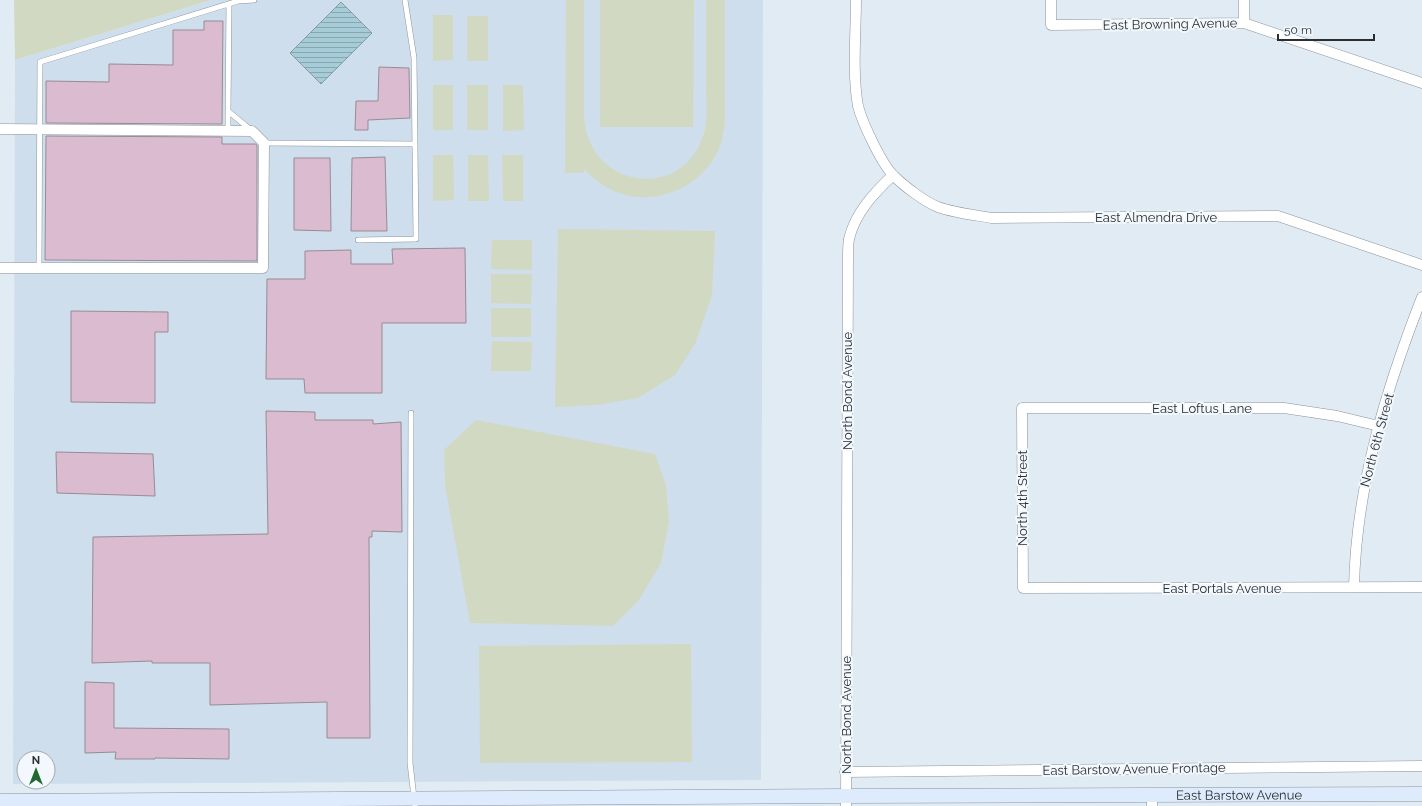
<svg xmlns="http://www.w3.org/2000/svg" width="1422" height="806" font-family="Raleway,sans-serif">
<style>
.built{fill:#cedeec;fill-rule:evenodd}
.grass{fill:#d2d9c2}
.water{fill:url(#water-rules);stroke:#809da5}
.building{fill:#dabbcf;stroke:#978c93}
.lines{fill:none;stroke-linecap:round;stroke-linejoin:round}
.service-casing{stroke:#8b949c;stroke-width:6}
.minor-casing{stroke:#8b949c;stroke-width:11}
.secondary-casing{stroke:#8b949c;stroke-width:15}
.service{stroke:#fff;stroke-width:5}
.minor{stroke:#fff;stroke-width:10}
.secondary{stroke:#ddebfc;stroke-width:14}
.labels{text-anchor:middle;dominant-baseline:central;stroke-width:4;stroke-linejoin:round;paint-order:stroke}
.street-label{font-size:13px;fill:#2a2e31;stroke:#f2f8fe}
</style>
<defs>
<pattern id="water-rules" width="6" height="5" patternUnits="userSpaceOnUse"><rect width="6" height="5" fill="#a5ccd7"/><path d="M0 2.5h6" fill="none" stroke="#87a6af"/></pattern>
</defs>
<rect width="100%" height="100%" fill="#e1ebf4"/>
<path class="built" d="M211 0H763L761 780 13 784 15 60ZM24 758H48V782H24Z"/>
<path class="grass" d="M14 0H211L15 60Z
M566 0H584V117C588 187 678 202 702 139 709 123 706 103 706 85 706 57 706 28 706 0H725V119C724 128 723 137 720 146 705 186 656 208 616 192 604 187 594 179 584 169V173H565Z
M600 0H694L693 127H600Z
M433 15H453V60L433 61Z
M467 16H488V61H467Z
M433 85H453V130H433Z
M467 85H488V130H467Z
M503 85H523L524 130 503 131Z
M433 155H453L454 200 433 201Z
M468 155H488L489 201H468Z
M502 155H523V201H503Z
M558 229 715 231 712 295 695 344 675 375 638 398 597 405 555 407Z
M492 240H532V270L491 269Z
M491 274H532L531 304 491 303Z
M491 308H531V337H491Z
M492 341 532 342 531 371H491Z
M476 420 655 454 666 485 669 521 661 563 639 600 613 626 470 623 445 485 444 450Z
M691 644 692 762 480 763 479 646Z"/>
<path class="water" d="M341 2 372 33 321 84 290 53Z"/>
<path class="building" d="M204 21H223L222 124 46 123V81L109 82V64L173 65V30H204Z
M379 67 409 68 410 118 368 120V130H355L356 101H378Z
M46 136 222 137V144H256L257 146V261L45 260Z
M385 157 387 231H351L352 158Z
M294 158H330L331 231 294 230Z
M465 248 466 323H382V393H305L304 379H266L267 279H305V251L351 250V264H393L392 249Z
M71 311 168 312V332H155V403L71 402Z
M266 411 315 412V420H373V424L401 422 402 532 372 531V537H369L370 738H327V702L210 705V663H152V661L92 663 93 537 268 534Z
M56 452 153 454 155 496 57 493Z
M85 682 114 683V728L229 729V759L155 758V759H115L116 752 85 753Z"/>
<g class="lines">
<defs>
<path id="service" d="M229 4 228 111 251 130
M228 131V111
M264 143 415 144
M358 240 416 239 414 58 405 0
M39 268 40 62 238 1 254 0
M411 413 410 763 415 806"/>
<path id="minor" d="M856 0C856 34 852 72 858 106 862 122 882 165 894 176 904 186 925 202 938 207 955 213 974 215 992 218L1278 216 1422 265
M1051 0V25L1244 23 1422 83
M1244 0V23
M0 129 252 131 264 143 263 268H0
M1379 426 1337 416 1284 408H1022L1023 588 1422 587
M1354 587C1356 487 1386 389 1422 297
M845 772 1422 766
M1152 795V806
M846 806 848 258C848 252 848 245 849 239 855 213 874 193 893 175"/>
<g id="secondary">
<path id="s1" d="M0 801 846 796 1422 794"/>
</g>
</defs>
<use href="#service" class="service-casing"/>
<use href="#minor" class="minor-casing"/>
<use href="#secondary" class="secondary-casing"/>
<use href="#service" class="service"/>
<use href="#minor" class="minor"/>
<use href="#secondary" class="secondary"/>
</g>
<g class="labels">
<g class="street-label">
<text transform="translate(1170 24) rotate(-1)">East Browning Avenue</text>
<text x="1156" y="217">East Almendra Drive</text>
<text transform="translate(847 391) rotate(-90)">North Bond Avenue</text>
<text x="1202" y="408">East Loftus Lane</text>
<text transform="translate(1377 440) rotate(-75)">North 6th Street</text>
<text transform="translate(1022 498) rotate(-90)">North 4th Street</text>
<text x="1222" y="588">East Portals Avenue</text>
<text transform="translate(846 715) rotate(-90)">North Bond Avenue</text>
<text transform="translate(1134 769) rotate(-1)">East Barstow Avenue Frontage</text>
<text stroke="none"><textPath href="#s1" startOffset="1239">East Barstow Avenue</textPath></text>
</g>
</g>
<g transform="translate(36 770)"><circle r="19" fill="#f2f8fe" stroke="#a2a7ac"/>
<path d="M0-3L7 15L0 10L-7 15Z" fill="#236732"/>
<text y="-6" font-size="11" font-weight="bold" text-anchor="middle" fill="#2a2e31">N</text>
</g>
<path d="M1278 34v6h96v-6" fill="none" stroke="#2a2e31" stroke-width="2"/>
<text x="1284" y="34" font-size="12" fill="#2a2e31" stroke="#f2f8fe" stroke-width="3" paint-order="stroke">50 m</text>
</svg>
